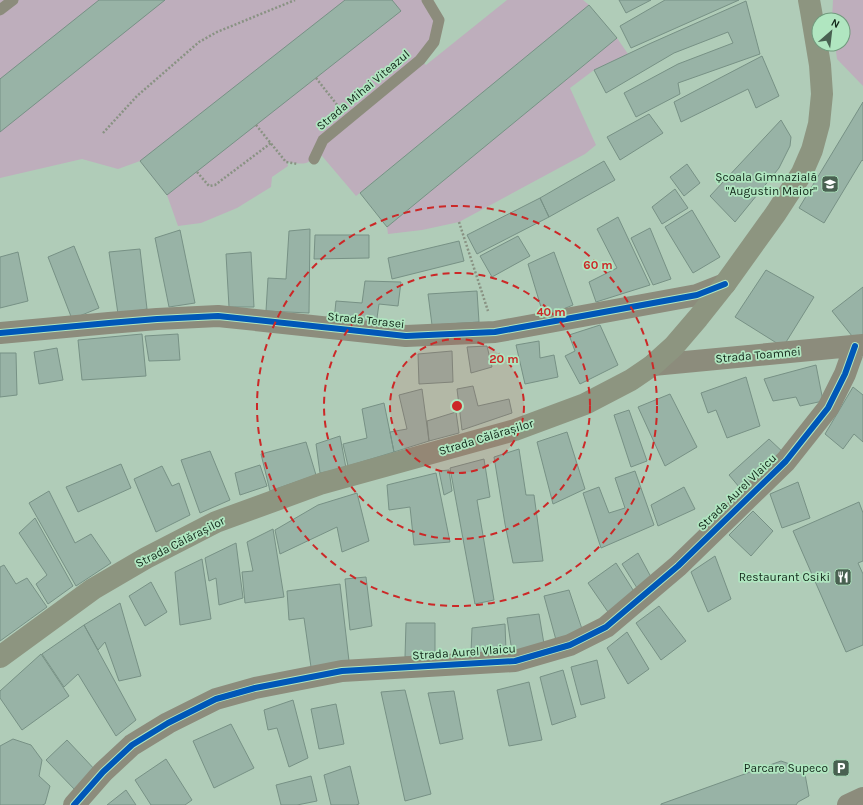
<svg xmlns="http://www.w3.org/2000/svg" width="863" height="805" font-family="Karla,sans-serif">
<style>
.green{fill:#beaebc}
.building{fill:#98b3a6;stroke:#779185}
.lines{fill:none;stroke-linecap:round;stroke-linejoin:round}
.path{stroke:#899283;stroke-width:2.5;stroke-dasharray:2 2;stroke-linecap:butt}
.lane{stroke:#8c8c7c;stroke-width:11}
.street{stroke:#8c8c7c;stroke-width:22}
.secondary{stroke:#8d9580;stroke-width:22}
.cycleway-casing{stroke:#b0e6c0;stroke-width:8}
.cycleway{stroke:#0057b8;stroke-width:6}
.ring{fill:none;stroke:#cc2827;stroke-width:2;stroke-dasharray:7 5}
.labels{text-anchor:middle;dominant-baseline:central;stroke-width:3.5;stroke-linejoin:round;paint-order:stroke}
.street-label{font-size:12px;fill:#122719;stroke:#b0e6c0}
.poi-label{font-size:12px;fill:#122719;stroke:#b0e6c0;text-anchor:end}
.centre{fill:#cc2827;stroke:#b0e6c0;stroke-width:2}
.ring-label{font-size:12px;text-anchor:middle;font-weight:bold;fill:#cc2827;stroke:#b0e6c0;stroke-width:3.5;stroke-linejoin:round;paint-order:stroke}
</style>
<rect width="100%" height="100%" fill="#b0ccb8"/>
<path class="green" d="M0 0H427L439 20 420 60 426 65 507 0H583L589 5 356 196 317 150C310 167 303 164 287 162L288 166 272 177 271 187 237 208 201 223 178 226 167 195 140 161 118 169 82 159 0 178Z
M833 0H863V86L837 59 835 44H843V20H832Z
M617 38 628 54 594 70 570 88 596 145 585 154 459 222 422 230 388 234 387 227Z"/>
<path class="building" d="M99 0H165L0 132V79Z
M345 0H392L401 11 167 195 140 161Z
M619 0H651L626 13Z
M665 0H739L631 48 620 26Z
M746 1 760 54 678 83 680 94 636 117 624 93 678 64 733 43 728 32 674 53 606 93 594 70 649 44Z
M589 5 617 38 387 227 360 193Z
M762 56 779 96 756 108 748 89 681 122 674 102Z
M863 102V161L862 160 824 223 799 208Z
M649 114 663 133 620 160 607 137Z
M781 120 791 137 790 146 779 168 735 222 710 196Z
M604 161 615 180 549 217 540 198Z
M687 164 700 183 684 196 670 177Z
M675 189 688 208 662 224 652 207Z
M540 198 549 217 477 254 467 235Z
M692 210 720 257 693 273 665 227Z
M618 217 650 285 596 302 589 282 617 268 597 229Z
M650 228 671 279 653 285 631 238Z
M310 229 309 313 266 311 268 278 286 279 289 231Z
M180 230 195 303 169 307 155 238Z
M315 235H369V258L314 259Z
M518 236 530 256 492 277 480 256Z
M459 241 464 261 392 279 388 258Z
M74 246 99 308 72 319 48 257Z
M140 249 147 309 118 314 109 252Z
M18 252 28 301 0 308V257Z
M251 252 254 307H229L226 254Z
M554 252 573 305 544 317 528 264Z
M766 270 814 297 783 347 735 317Z
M365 281 401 282 398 306 379 304 376 325 334 320 336 301 362 303Z
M863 287V335L856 341 832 311Z
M477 291 479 322 432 325 428 294Z
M600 325 618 365 580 384 565 356 575 351 569 335Z
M142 334 146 376 82 380 78 340Z
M178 334 180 360 149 361 145 336Z
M539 341 540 358 554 355 558 377 525 384 516 345Z
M487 346 492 367 471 373 467 347Z
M57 348 63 380 39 384 34 352Z
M452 351 453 382 419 384 418 354Z
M0 353H16L17 395 0 397Z
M816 365 823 401 800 406 796 397 773 401 764 379Z
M746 377 760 426 727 438 716 410 708 413 701 393Z
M473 386 478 406 509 399 512 413 462 430 457 389Z
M853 387 863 395V442L854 434 843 449 825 434Z
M422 389 429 441 394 452 390 432 407 429 399 395Z
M670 394 697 447 665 466 638 407Z
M384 403 394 452 348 466 343 444 367 438 362 409Z
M629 410 647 461 631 467 614 415Z
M456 412 459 433 429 441 427 421Z
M567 432 585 489 553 504 537 442Z
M340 436 346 468 320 473 316 444Z
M769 439 786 455 745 494 729 475Z
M306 442 316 475 270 491 261 454Z
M519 449 526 495H534L543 561 513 563 505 524 494 457Z
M210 451 230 500 200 513 181 460Z
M484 459 490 497 477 500 494 600 475 604 450 468Z
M121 464 131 488 78 512 66 487Z
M260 465 267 486 240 495 235 473Z
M162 466 172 486 179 483 190 515 156 532 134 479Z
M449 470 452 491 444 495 439 471Z
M635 471 654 525 601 548 583 493 599 487 609 513 625 508 615 478Z
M436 473 450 542 414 545 410 507 389 510 387 485Z
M798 482 810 518 782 528 770 494Z
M684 487 695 509 658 526 651 505Z
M49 491 75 543 91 534 111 563 76 586 29 503Z
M357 493 369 541 342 552 337 527 280 554 275 530 318 505Z
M859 502 863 513V561L858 563 863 574V645L846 652 793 531Z
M753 511 773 531 751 556 729 535Z
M35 518 73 586 48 604 36 584 47 575 19 533Z
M273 529 284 597 245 603 242 572 253 571 247 542Z
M236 543 243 598 219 605 216 578 209 581 205 558Z
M638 553 651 577 637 588 622 564Z
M715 556 731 599 708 612 691 572Z
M202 559 211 619 180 625 175 572Z
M616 563 635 593 608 612 588 583Z
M4 565 16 584 27 578 47 607 0 641V567Z
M366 577 372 626 350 630 345 579Z
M151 582 167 612 145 626 129 596Z
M340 584 349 661 311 667 304 618 289 620 287 591Z
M569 590 583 632 556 640 544 596Z
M120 603 141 676 119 681 105 642 98 650 84 625Z
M659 606 686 641 661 660 636 623Z
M539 614 544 644 512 652 507 618Z
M406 623H435V657H405Z
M505 624 506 651 471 653 472 628Z
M84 625 136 720 116 736 78 674 64 687 42 654Z
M627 632 649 669 628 684 607 648Z
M41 654 69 696 22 730 0 698V691Z
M597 660 605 698 581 705 571 667Z
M563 670 576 717 552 725 540 677Z
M529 682 542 740 509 746 497 690Z
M405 690 431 794 405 801 381 692Z
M454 691 463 739 440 744 428 693Z
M293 700 308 758 289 767 277 728 268 730 264 710Z
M336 704 344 744 319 749 311 709Z
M231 724 254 768 214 788 193 741Z
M13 739 31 745 42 760 39 776 50 786 45 804 42 805H0V746Z
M67 740 98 773 77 792 46 760Z
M166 759 192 800 185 805H151L135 780Z
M781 761 804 769 809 796 798 802 796 805H661V804Z
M350 766 359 804 356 805H331L324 775Z
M311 776 317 801 297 805H281L276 785Z
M126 790 136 805H107Z"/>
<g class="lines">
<path class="path" d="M316 78 338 106
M256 125 286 162 298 164
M103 133 137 96 199 42 217 32 295 0
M197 172 209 186 215 185 271 143
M459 222 488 311"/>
<path class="lane" d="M0 10 13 0
M314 159 323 140 420 60 434 42 439 20 427 0"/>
<path class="street" d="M0 333 109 323 157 319 218 316 406 336 495 332 697 295 725 284
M653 365 863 345
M74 805 103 772 132 745 168 723 216 699 255 688 342 671 515 661 570 645 606 627 678 566 786 461 828 408 845 374 855 346
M848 805 863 798"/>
<path class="secondary" d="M0 657 93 589 146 558 216 522 320 484 515 430 585 404 631 380 653 365 674 346 698 318 725 284 776 213 802 173 812 150 819 124 822 94 820 65 811 11 809 0"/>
<defs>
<path id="cycleway" d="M0 333 109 323 157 319 218 316 406 336 495 332 697 295 725 284
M74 805 103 772 132 745 168 723 216 699 255 688 342 671 515 661 570 645 606 627 678 566 786 461 828 408 845 374 855 346"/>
</defs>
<use href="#cycleway" class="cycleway-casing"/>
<use href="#cycleway" class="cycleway"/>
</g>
<circle cx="457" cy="406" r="67" fill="#cc2827" fill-opacity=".12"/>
<g class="ring">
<circle cx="457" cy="406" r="67"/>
<circle cx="457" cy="406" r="133"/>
<circle cx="457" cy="406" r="200"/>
</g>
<defs>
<symbol id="school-square" viewBox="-11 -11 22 22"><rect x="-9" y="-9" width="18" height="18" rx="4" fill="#496151" stroke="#b0e6c0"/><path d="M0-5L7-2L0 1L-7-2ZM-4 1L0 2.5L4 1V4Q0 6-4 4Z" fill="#fff"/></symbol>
<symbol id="restaurant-square" viewBox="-11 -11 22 22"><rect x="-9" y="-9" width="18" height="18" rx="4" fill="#496151" stroke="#b0e6c0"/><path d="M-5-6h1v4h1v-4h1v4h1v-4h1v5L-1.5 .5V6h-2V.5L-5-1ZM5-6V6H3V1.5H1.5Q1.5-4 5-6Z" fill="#fff"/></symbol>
<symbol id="parking-square" viewBox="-11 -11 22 22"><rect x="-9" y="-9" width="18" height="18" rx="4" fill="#496151" stroke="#b0e6c0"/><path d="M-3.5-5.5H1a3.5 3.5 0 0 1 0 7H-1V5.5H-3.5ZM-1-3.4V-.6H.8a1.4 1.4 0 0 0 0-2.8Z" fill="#fff"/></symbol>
</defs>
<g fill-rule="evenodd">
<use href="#school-square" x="820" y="174" width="20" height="20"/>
<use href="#restaurant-square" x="833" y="567" width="20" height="20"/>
<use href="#parking-square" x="831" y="758" width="20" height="20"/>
</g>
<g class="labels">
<g class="street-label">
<text transform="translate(363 90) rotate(-40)">Strada Mihai Viteazul</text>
<text transform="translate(366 320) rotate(6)">Strada Terasei</text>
<text transform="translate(758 355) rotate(-5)">Strada Toamnei</text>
<text transform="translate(486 437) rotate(-17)">Strada Călărașilor</text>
<text transform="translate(737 492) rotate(-44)">Strada Aurel Vlaicu</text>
<text transform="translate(180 542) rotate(-27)">Strada Călărașilor</text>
<text transform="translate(464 652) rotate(-4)">Strada Aurel Vlaicu</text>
</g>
<g class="poi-label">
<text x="817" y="177">Școala Gimnazială<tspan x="817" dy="14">"Augustin Maior"</tspan></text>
<text x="830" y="577">Restaurant Csiki</text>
<text x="828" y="768">Parcare Supeco</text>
</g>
</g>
<circle cx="457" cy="406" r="6" class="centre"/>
<g class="ring-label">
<text x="598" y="269">60 m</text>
<text x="551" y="316">40 m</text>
<text x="504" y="363">20 m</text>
</g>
<g transform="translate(831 32) rotate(28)"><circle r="19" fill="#b0e6c0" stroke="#719a7d"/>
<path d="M0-3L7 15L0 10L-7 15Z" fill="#496151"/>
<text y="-6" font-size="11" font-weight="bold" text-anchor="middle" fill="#122719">N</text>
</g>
</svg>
